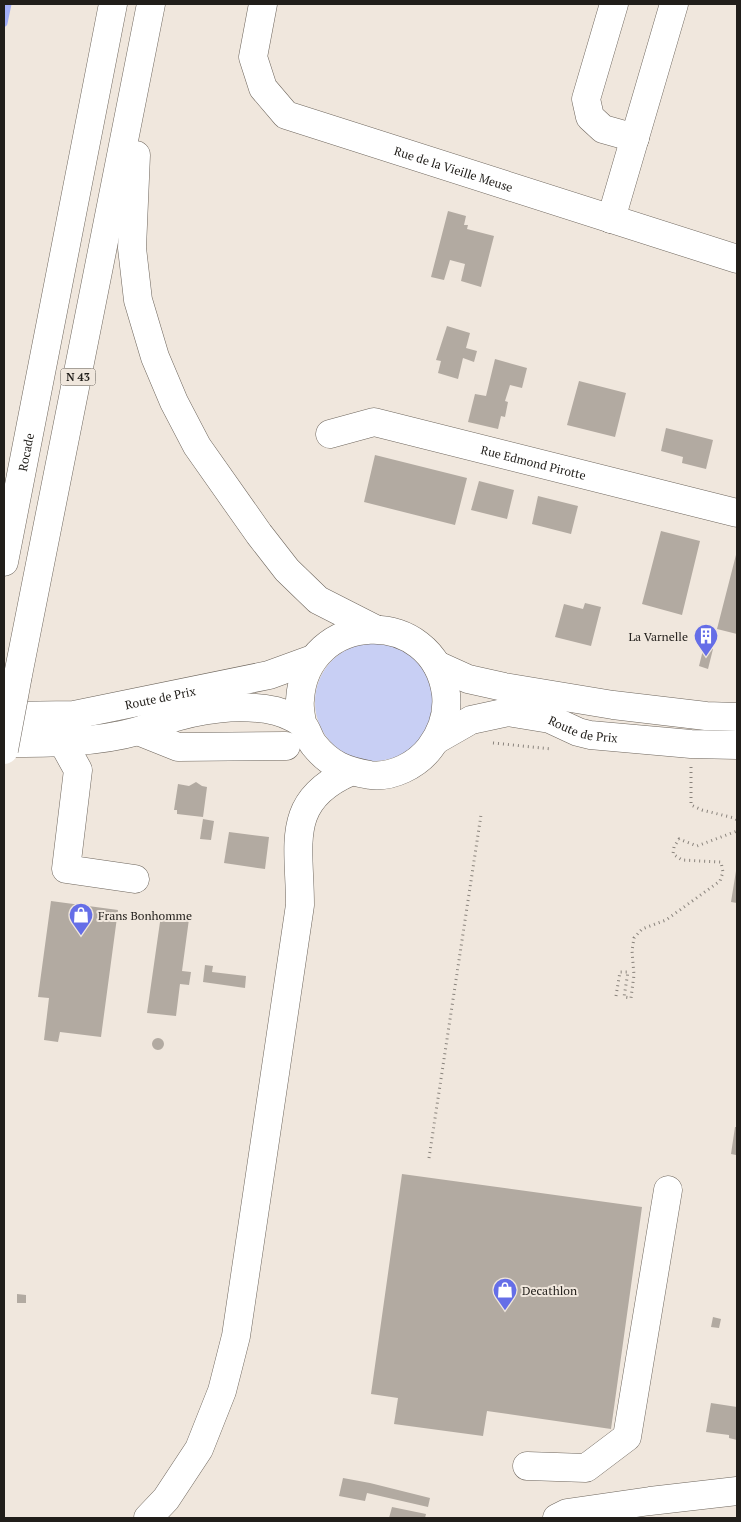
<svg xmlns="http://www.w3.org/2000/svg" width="741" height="1522" font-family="'PT Serif',serif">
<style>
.green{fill:#c8cff4}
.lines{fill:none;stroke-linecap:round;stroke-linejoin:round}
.stream{stroke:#a3aff8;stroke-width:7}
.building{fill:#b2aaa1}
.minor-casing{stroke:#6e665d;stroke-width:29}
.major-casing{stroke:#6e665d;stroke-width:29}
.highway-casing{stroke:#6e665d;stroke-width:29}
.path{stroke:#89837c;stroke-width:3;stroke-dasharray:1 4;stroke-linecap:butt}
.minor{stroke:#fff;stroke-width:28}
.major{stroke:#fff;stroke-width:28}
.highway{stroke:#fff;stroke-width:28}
.highway-bridge-casing{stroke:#6e665d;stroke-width:29;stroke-linecap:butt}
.highway-bridge{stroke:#fff;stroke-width:28}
.labels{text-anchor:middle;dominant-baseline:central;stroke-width:4;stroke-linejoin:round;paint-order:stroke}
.shield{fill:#f0e7dd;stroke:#5f5a54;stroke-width:1}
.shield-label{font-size:11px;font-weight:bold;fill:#211e1a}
.street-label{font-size:12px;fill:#211e1a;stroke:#f0e7dd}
.poi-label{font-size:12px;fill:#211e1a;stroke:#f0e7dd;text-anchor:start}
</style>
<rect width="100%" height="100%" fill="#f0e7dd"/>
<path class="green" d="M315 702a59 59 0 1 1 118 0a59 59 0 1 1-118 0Z"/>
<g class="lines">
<path class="stream" d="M4 23 8 4"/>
</g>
<path class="building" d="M448 211 466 216 464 225H468L467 229 494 236 481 287 461 281 465 264 450 260 444 280 431 277Z
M447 326 470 333 466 348 477 351 474 362 463 358 458 379 438 373 441 361 436 360Z
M495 359 527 368 522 388 510 385 505 401 508 402 505 417 501 416 498 429 468 422 475 394 486 396Z
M579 381 626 393 615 437 567 425Z
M666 428 713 440 706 469 682 463 683 457 661 451Z
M375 455 467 478 455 525 364 502Z
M479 481 514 490 507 519 471 510Z
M538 496 578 506 571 534 532 524Z
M661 531 700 541 682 615 642 604Z
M737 551V634L717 629Z
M585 603 601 607 591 646 555 637 564 604 583 609Z
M704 646 713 649 708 669 699 666Z
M196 782 202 786 207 787 203 817 177 814V810H174L178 784 189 786Z
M203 819 214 821 211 840 200 839Z
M229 832 269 837 265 869 224 863Z
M736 871H737V903L731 902Z
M51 901 118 910 101 1037 60 1032 58 1042 44 1040 49 998 38 997Z
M161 915 189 919 182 971 191 972 189 985 180 984 176 1016 147 1013Z
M205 965 213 966 212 972 246 976 245 988 203 982Z
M152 1044a6 6 0 1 1 12 0a6 6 0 1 1-12 0Z
M735 1127H737L736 1155 731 1154Z
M402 1174 642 1207 611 1429 487 1411 483 1436 394 1424 398 1398 371 1394Z
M17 1294 26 1295V1303H17Z
M713 1317 721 1319 719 1328 711 1327Z
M711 1403 737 1407V1440L729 1438V1435L706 1432Z
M343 1478 370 1483 430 1498 428 1507 367 1493 365 1501 339 1496Z
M392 1507 426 1514 425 1518H389Z"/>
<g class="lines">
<defs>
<g id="minor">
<path id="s1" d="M263 4 253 57 263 88 286 115 737 259"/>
<path d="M614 4 586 99 590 117 603 129 635 138"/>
<path d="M611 219 674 4"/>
<path id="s2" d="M330 434 374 422 737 513"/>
<path d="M78 731 62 741 78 770 66 869 135 879"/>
<path d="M138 731 178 747 286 746"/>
<path d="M527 1466 586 1468 627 1437 668 1190"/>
<path d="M557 1518 567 1513 650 1501 737 1491"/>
</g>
<g id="major">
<path d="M437 665 468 679 504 687 613 705 706 716 737 717"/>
<path id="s3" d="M4 716 74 715 269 675 313 659"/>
<path id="s4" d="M436 740 471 720 508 712 550 719 578 732 590 735 691 744 737 745"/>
<path d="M4 743C46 743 96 743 138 731 146 729 154 724 163 721 198 709 240 703 276 711 283 713 299 719 303 725 308 731 309 739 314 745 330 765 346 771 370 775 392 778 417 765 430 748 442 732 448 713 446 694 434 605 305 610 300 700 299 707 301 716 302 723"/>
</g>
<g id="highway">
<path d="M136 155 132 248 138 300 155 357 174 402 197 446 259 534 287 570 318 600 375 629"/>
<path id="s5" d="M4 562 113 4"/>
<path d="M18 675 151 4"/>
<path d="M148 1518 166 1499 199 1449 222 1391 236 1336 300 905C300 845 284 801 350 772"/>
</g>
</defs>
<use href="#minor" class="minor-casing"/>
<use href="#major" class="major-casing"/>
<use href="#highway" class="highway-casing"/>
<path class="path" d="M493 743 552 749
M691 767V805L702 810 734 818 737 820
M616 996 620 972H628L624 997 631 998 634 975 632 951 634 938 642 929 666 920 720 881 723 872 721 862 682 860 673 854 674 847 679 839 697 846 737 831
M429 1158 481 815"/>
<use href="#minor" class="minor"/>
<use href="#major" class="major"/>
<use href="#highway" class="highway"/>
<defs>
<path id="highway-bridge" d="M4 750 18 675"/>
</defs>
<use href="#highway-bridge" class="highway-bridge-casing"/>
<use href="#highway-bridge" class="highway-bridge"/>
</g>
<defs>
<symbol id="building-pin" viewBox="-11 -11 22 30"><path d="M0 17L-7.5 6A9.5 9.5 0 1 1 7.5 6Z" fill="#656ee7" stroke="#f0e7dd"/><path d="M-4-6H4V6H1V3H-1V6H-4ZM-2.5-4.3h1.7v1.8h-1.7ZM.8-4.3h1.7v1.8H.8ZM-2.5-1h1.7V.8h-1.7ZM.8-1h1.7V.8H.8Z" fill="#fff"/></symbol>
<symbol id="shop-pin" viewBox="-11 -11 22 30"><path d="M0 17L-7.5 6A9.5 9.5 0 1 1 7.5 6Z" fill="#656ee7" stroke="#f0e7dd"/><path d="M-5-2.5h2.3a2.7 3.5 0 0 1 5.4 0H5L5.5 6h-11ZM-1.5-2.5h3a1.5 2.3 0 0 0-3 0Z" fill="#fff"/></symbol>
</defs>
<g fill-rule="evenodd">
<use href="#building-pin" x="692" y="622" width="28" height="38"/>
<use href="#shop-pin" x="67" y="901" width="28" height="38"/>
<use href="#shop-pin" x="491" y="1276" width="28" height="38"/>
</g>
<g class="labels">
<rect class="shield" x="60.5" y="368.5" width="35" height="17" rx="4"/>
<g class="shield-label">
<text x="78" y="377">N 43</text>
</g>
<g class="street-label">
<text stroke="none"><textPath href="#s1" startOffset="298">Rue de la Vieille Meuse</textPath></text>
<text stroke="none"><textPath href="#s5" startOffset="112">Rocade</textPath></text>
<text stroke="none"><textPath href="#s2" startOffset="210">Rue Edmond Pirotte</textPath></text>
<text stroke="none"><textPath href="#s3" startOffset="158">Route de Prix</textPath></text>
<text stroke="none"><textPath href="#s4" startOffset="156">Route de Prix</textPath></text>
</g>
<g class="poi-label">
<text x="688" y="636" text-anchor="end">La Varnelle</text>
<text x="98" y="915">Frans Bonhomme</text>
<text x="522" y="1290">Decathlon</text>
</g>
</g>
<rect width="741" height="1522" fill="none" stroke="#211e1a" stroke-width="10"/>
</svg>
